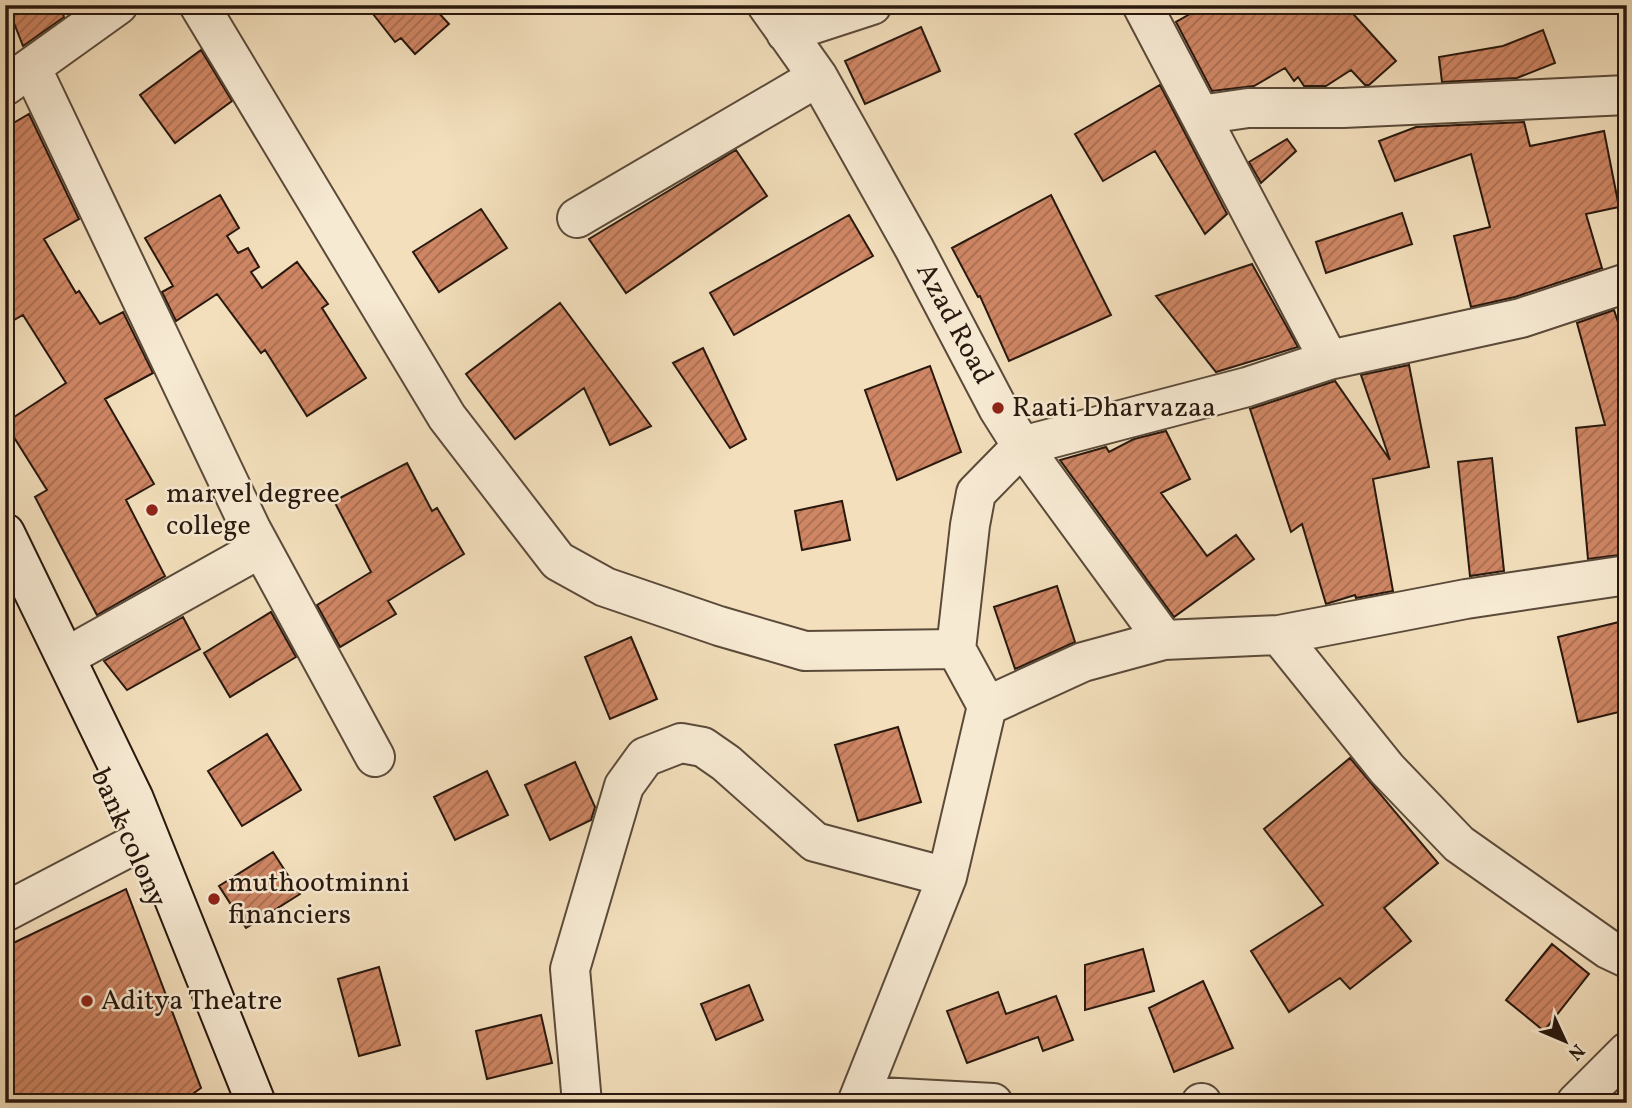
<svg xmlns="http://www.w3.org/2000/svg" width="1632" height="1108" font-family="Vollkorn,serif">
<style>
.building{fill:url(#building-hatch);stroke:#28180e;stroke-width:2}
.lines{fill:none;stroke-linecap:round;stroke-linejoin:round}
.street-casing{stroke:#5b4a3a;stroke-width:42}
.secondary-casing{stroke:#28180e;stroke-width:42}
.street{stroke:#f7ead3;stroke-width:38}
.secondary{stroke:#f7ead3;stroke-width:38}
.poi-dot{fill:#8f2418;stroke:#f7ead3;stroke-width:2.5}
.labels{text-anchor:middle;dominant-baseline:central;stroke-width:5;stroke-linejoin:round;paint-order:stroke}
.street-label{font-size:28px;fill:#28180e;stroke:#f7ead3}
.poi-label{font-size:28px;fill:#28180e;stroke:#f7ead3;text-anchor:start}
</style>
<defs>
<pattern id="building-hatch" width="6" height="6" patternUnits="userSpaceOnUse" patternTransform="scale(1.75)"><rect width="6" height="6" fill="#cf8664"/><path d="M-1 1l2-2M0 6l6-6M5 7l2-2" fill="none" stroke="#a86d51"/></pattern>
</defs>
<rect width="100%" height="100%" fill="#f3dfbc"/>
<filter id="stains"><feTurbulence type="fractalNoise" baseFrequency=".00286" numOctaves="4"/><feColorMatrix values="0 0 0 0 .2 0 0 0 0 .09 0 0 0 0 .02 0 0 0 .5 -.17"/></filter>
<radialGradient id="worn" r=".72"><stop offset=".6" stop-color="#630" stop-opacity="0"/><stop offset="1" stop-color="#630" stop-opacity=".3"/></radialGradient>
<path class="building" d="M7 5H60L64 17 23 46Z
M366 5H442L436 10 449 24 415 54 401 38 395 42Z
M1206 5H1345L1396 61 1369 85H1365L1351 70 1326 86H1304L1298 77 1294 81 1285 68 1254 86 1212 91 1176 22Z
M921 27 940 71 865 104 845 61Z
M1543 30 1555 63 1517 78 1442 82 1439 57 1503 46Z
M201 50 232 101 175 143 140 95Z
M1160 85 1227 214 1205 234 1155 151 1103 181 1075 134Z
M29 114 79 219 44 239 76 293 79 291 100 324 123 312 153 373 105 399 154 484 126 500 165 576 97 615 35 497 47 490 5 423 66 383 23 315 5 325V128Z
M1524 122 1530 146 1604 131 1619 207 1586 214 1602 268 1515 297 1471 307 1454 236 1490 227 1471 154 1395 181 1379 141 1416 127Z
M1287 139 1296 151 1261 183 1249 162Z
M736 150 767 196 626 293 589 239Z
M220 195 239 228 227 236 238 253 248 248 259 267 251 272 262 288 297 262 328 304 322 308 366 378 307 416 265 350 261 353 217 294 176 321 162 292 173 286 145 238Z
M1051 195 1111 315 1009 361 980 296 978 297 952 248Z
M481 209 507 248 439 292 413 252Z
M1402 213 1412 244 1326 273 1316 242Z
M849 215 873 256 734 335 710 293Z
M1252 264 1298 347 1216 372 1156 296Z
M560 303 629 396 651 426 610 445 584 388 515 439 466 374Z
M1614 310 1619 325 1627 323V554L1588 559 1576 428 1605 425 1577 323Z
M703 348 746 439 730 448 673 363Z
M1409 365 1429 467 1373 479 1393 591 1356 598 1355 595 1326 604 1302 524 1291 532 1250 409 1335 381 1390 460 1361 375Z
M930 366 961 452 897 480 865 390Z
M1166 431 1190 479 1161 493 1207 556 1236 535 1254 559 1174 617 1060 460 1106 447 1109 452 1134 439Z
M1492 458 1504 571 1470 576 1458 462Z
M407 463 432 511 437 508 464 554 388 601 396 614 340 647 317 605 371 572 334 501Z
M842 501 850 540 802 550 795 511Z
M1057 586 1075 642 1015 669 994 607Z
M271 612 296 657 230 697 204 653Z
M183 617 200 649 127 690 104 661Z
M1623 621 1627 639V710L1578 722 1558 637Z
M631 637 657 699 610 719 585 657Z
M898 727 921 802 858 821 835 745Z
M267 734 301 790 242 826 208 771Z
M1350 758 1438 863 1384 908 1411 941 1350 989 1340 978 1289 1012 1251 951 1323 905 1264 829Z
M575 762 595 807 591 820 550 840 525 785Z
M487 771 508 815 455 840 434 797Z
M273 852 300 894 246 928 219 886Z
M126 889 201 1088 180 1103H5V947Z
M1552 944 1589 974 1544 1031 1506 1000Z
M1143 949 1154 991 1085 1010V965Z
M379 967 400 1045 359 1056 338 979Z
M1203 981 1233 1048 1174 1072 1149 1008Z
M749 985 763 1020 716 1040 701 1004Z
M998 992 1006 1014 1056 996 1073 1040 1043 1051 1038 1037 967 1063 947 1011Z
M541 1015 552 1063 487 1079 476 1031Z"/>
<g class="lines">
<defs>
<path id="street" d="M199 5 447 417 558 561 605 587 719 626 805 651 956 649
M767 5 818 77 914 248 998 408 1022 446 1164 640 1279 635 1466 599 1627 575
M1142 5 1329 360
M786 33 872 5
M32 69 251 529 375 757
M5 86 118 5
M1200 115 1248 108H1343L1627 95
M577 218 818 77
M1279 635 1387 769 1459 844 1608 949 1627 958
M66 657 261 548
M987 706 1083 662 1164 640
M5 912 135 844
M861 1096 993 1103
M582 1103 570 969 624 786 645 757 681 743 703 747 726 763 815 842 947 877
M857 1103 947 877 987 706 956 649 970 525 976 493 1022 446 1247 387 1329 360 1521 318 1627 283
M1201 1103H1202
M1576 1103 1627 1052"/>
<path id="secondary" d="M5 533 134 799 256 1103"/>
</defs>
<use href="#street" class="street-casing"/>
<use href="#secondary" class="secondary-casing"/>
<use href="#street" class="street"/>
<use href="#secondary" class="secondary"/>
</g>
<g class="poi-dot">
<circle cx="998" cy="408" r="7"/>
<circle cx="152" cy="510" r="7"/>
<circle cx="214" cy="899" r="7"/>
<circle cx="87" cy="1001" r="7"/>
</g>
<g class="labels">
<g class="street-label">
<text transform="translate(954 324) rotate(62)">Azad Road</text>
<text transform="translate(128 838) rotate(66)">bank colony</text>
</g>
<g class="poi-label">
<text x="1012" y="408">Raati Dharvazaa</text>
<text x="166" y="494">marvel degree<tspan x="166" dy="32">college</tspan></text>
<text x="228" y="883">muthootminni<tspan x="228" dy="32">financiers</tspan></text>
<text x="101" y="1001">Aditya Theatre</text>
</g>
</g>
<rect width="1632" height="1108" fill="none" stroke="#f3dfbc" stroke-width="28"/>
<rect x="7" y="7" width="1618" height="1094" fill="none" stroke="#28180e" stroke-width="3.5"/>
<rect x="14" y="14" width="1604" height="1080" fill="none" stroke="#28180e" stroke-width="2"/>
<g transform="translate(1565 1041) rotate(134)" stroke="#f7ead3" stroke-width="5" paint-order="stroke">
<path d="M0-5L12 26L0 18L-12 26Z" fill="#28180e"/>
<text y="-10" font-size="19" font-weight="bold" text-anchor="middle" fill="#28180e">N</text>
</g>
<rect width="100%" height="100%" filter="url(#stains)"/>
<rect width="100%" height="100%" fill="url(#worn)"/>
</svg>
